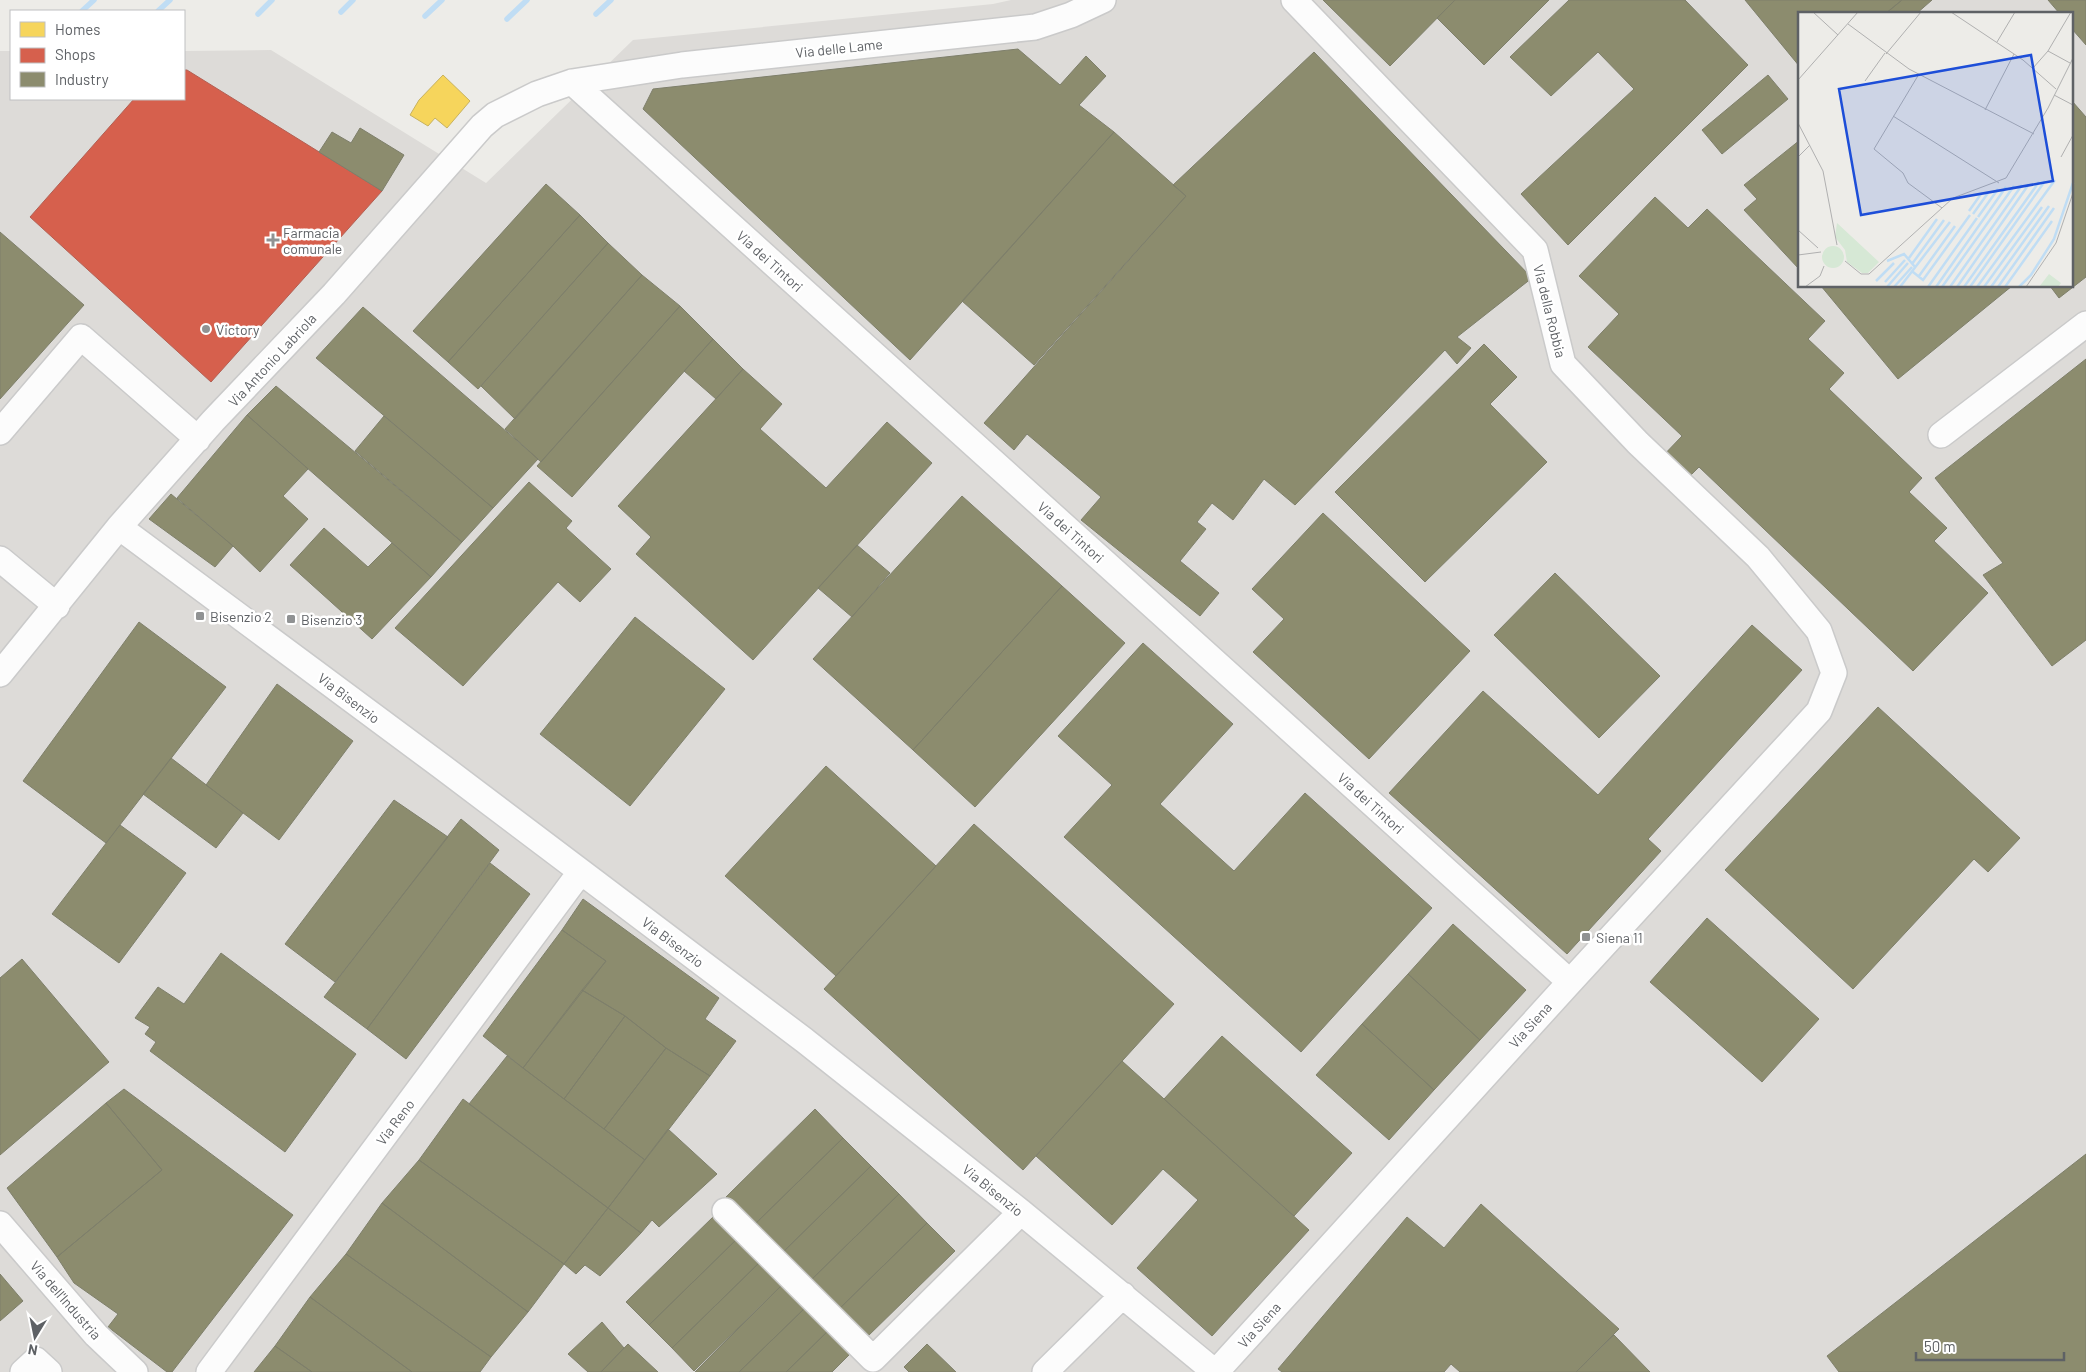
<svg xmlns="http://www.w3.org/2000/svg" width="2086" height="1372" font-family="Barlow,sans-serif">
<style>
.industrial{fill:#dddbd8;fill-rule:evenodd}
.homes{fill:#f6d55c;stroke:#c8b25f}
.shops{fill:#d6604d;stroke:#b26054}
.industry{fill:#8c8c6e;stroke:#7e7f6b}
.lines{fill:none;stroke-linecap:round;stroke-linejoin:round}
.stream{stroke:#c0ddf4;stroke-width:5.5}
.minor-casing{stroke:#cacaca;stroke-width:28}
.minor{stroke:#fcfcfc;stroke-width:25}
.poi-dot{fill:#909293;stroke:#fff;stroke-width:2}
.labels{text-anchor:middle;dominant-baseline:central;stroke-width:5;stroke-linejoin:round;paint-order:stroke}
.street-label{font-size:14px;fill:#5e6165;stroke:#fff}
.poi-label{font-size:14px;fill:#5e6165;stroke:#fff;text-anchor:start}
.inset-river{fill:none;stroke:#c0ddf4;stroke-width:2.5}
.inset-road{fill:none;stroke:#b0b0b0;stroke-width:1}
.view{fill:#1d4ed8;fill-opacity:0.15;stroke:#1d4ed8;stroke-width:2.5}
.inset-edge{fill:none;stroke:#5e6165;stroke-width:2.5}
</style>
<rect width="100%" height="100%" fill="#edece8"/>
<path class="industrial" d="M1011 0H2086V1372H0V51H11V99H184V51L271 50 486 183 633 40 993 4ZM1800 14H2072V286H1800Z"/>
<path class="homes" d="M443 75 470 101 447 128 435 118 428 126 410 115 419 100Z"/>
<path class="shops" d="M184 70H187L382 191 211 382 30 217 134 99H184Z"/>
<path class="industry" d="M1323 0H1455L1390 66Z
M1455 0H1549L1484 65 1437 18Z
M1569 0H1685L1748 65 1568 245 1521 194 1634 89 1598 52 1551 96 1510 57Z
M1745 0H1902L1885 14H1800V67Z
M1902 0H1932L1916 14H1885Z
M2048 0H2086V45L2072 29V14H2060Z
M1018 49 1060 85 1086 56 1106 76 1079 105 1114 132 910 360 643 109 653 89Z
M1314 52 1532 278 1457 337 1471 348 1457 364 1445 350 1295 505 1264 479 1233 520 1212 503 1197 522 1206 529 1180 561 1219 593 1200 616 1081 520 1101 497 1027 434 1014 450 984 423 1186 196 1173 185Z
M1768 75 1788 99 1722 154 1702 130Z
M2072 101 2086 117V277L2059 298 2050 286H2072Z
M360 128 404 155 382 191 319 152 332 132 351 143Z
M1114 132 1186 196 1034 365 962 301Z
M1800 140V269H1799L1744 210 1757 199 1744 185Z
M546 184 580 215 448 362 413 331Z
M1655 197 1688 228 1707 209 1825 321 1808 339 1844 373 1829 389 1922 478 1909 492 1947 528 1934 541 1988 593 1913 671 1699 467 1683 483 1659 460 1682 436 1588 347 1619 314 1579 276Z
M580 215 608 243 478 389 448 362Z
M0 232 84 305 0 399Z
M608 243 642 275 515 419 481 386Z
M642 275 680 306 541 462 505 429Z
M1821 286H2012L1898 379Z
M680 306 713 339 572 497 537 466Z
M363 307 538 459 493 508 316 358Z
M713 339 743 369 716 399 684 371Z
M1484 344 1517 377 1490 404 1547 462 1425 582 1335 492Z
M2086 359V640L2052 666 1983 575 2003 563 1935 478Z
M743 369 782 404 760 429 826 488 887 422 932 463 753 660 636 554 651 537 618 506Z
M276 386 462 542 431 577 247 415Z
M247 415 308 469 283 496 308 519 260 572 233 546 177 498Z
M384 416 493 508 462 542 355 451Z
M529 482 572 521 566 528 611 569 580 602 558 582 463 686 395 628Z
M171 494 233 546 215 567 149 519Z
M962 496 1062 586 913 750 813 659Z
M1323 513 1470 651 1369 759 1253 652 1284 619 1252 589Z
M324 528 368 567 392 543 431 577 372 639 290 565Z
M857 545 890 573 852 617 818 588Z
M1555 573 1660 676 1599 738 1494 635Z
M1062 586 1125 643 975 807 913 750Z
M635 617 725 689 630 806 540 734Z
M139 622 226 687 106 843 23 781Z
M1752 625 1802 670 1648 839 1661 851 1567 954 1389 793 1483 691 1598 795Z
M1143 643 1233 724 1160 804 1234 871 1305 793 1432 908 1301 1052 1064 837 1112 785 1058 736Z
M277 684 353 741 279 840 206 785Z
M1878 707 2020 838 1988 872 1974 859 1853 989 1725 870Z
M171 758 243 813 216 848 143 794Z
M826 766 936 866 836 976 725 876Z
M394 800 448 837 335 982 285 944Z
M461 819 499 850 367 1029 324 997Z
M974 824 1174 1004 1023 1170 824 989Z
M120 825 186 873 119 963 52 914Z
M490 863 530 894 406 1059 367 1029Z
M583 899 719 998 705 1019 736 1041 710 1076 666 1048 625 1016 582 990 606 961 562 930Z
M1707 918 1819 1019 1762 1082 1650 982Z
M1453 924 1526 990 1480 1040 1408 974Z
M562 930 606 961 523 1068 483 1036Z
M221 953 356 1054 285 1152 150 1051 156 1042 145 1034 150 1027 135 1018 158 987 184 1004Z
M22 959 109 1062 0 1155V978Z
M1408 974 1480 1040 1434 1090 1362 1024Z
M582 990 625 1016 564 1099 523 1068Z
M625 1016 666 1048 604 1129 564 1099Z
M1362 1024 1434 1090 1389 1140 1316 1075Z
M1222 1036 1352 1153 1294 1216 1164 1099Z
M666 1048 710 1076 645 1160 604 1129Z
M507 1056 645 1160 608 1208 469 1104Z
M1122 1061 1309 1230 1212 1336 1137 1268 1198 1200 1163 1169 1112 1225 1036 1156Z
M124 1089 293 1215 172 1372H167L108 1327 118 1314 74 1283 57 1257 162 1170 106 1103Z
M463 1099 608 1208 564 1264 419 1160Z
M106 1103 162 1170 57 1257 7 1188Z
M815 1109 843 1138 754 1225 726 1197Z
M668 1129 717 1174 659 1227 652 1220 641 1233 608 1208Z
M843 1138 871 1166 782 1253 754 1225Z
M2086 1154V1372H1839L1827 1356Z
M419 1160 564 1264 528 1312 382 1203Z
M871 1166 899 1194 810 1281 782 1253Z
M899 1194 927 1223 838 1310 810 1281Z
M382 1203 528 1312 491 1357 346 1254Z
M1481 1204 1619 1329 1576 1372H1460L1451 1364 1444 1372H1282L1278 1369 1407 1217 1444 1248Z
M608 1208 641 1233 600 1276 585 1265 576 1274 564 1264Z
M714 1216 737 1239 649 1325 626 1302Z
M927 1223 955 1251 866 1338 838 1310Z
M737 1239 760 1262 672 1348 649 1325Z
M346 1254 491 1357 480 1372H412L310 1297Z
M760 1262 782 1285 694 1371 672 1348Z
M0 1274 23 1301 0 1321Z
M782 1285 805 1308 739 1372H695Z
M310 1297 412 1372H312L275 1346Z
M805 1308 828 1331 786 1372H739Z
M602 1322 624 1348 601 1372H588L568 1354Z
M828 1331 850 1354 832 1372H786Z
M1614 1335 1650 1372H1576Z
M628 1344 658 1372H601Z
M927 1344 956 1372H909L904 1367Z
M275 1346 312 1372H254Z"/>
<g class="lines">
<path class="stream" d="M82 11 94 0
M158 11 170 0
M341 12 353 0
M258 14 272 0
M596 14 611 0
M425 16 442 0
M507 19 527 0"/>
<defs>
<path id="minor" d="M572 82 1570 982
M0 432 81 337 198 439
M1941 435 2086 324
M119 527 441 766 804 1040 1021 1212 1215 1372
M0 559 57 606
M0 674 119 527 213 421 334 294 482 126 495 115 537 94 572 82 682 65 1035 27 1071 15 1103 0
M725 1211 873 1359 1021 1212
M0 1224 96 1335 135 1372
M23 1372 36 1360 49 1372
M209 1372 573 882 582 874
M1045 1372 1123 1295
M1216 1372 1570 982 1819 711 1834 673 1819 631 1758 557 1638 443 1563 364 1535 250 1294 0"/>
</defs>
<use href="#minor" class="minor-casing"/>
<use href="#minor" class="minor"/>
</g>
<g class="poi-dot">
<path d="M270.5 232.5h5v5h5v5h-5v5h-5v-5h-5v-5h5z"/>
<circle cx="206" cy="329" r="5"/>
<rect x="195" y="611" width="10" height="10" rx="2.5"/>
<rect x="286" y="614" width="10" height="10" rx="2.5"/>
<rect x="1581" y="932" width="10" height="10" rx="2.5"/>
</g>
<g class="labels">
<g class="street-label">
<text transform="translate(839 48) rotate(-6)">Via delle Lame</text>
<text transform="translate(770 261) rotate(42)">Via dei Tintori</text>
<text transform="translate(1550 311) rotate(76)">Via della Robbia</text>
<text transform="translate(272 360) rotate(-47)">Via Antonio Labriola</text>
<text transform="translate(1071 532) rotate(42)">Via dei Tintori</text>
<text transform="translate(349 698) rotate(37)">Via Bisenzio</text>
<text transform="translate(1371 803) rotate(42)">Via dei Tintori</text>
<text transform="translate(673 942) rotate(37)">Via Bisenzio</text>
<text transform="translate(1530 1025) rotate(-48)">Via Siena</text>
<text transform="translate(395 1122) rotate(-53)">Via Reno</text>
<text transform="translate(993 1190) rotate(39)">Via Bisenzio</text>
<text transform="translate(66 1300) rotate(49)">Via dell'Industria</text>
<text transform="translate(1259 1325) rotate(-48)">Via Siena</text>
</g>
<g class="poi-label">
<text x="283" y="232">Farmacia<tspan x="283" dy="16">comunale</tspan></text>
<text x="216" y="329">Victory</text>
<text x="210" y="616">Bisenzio 2</text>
<text x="301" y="619">Bisenzio 3</text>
<text x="1596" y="937">Siena 11</text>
</g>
</g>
<g transform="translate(1798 12)">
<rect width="275" height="275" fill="#edece8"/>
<path d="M39 211 81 250 70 261H64L49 250 47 238 37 225ZM24 245a11 11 0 1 1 22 0a11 11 0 1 1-22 0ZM251 262 263 271 260 275H241Z" fill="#d6e8d5"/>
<path class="inset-river" d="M171 199 183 182M175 202 190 181M180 205 200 177M111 246 139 207M89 249 106 242 117 255M114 252 146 208M115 260 125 268 172 203M121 264 157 214M78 269 96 251M87 270 107 248M89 275 110 251M96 275 114 255M102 275 152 210M130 275 179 206M138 275 208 175M144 275 216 174M152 275 224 173M159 275 231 172M166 275 241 170M172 275 247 169M179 275 257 168M186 275 244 195M193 275 251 194M200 275 256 196M207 275 254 209M221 275 233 263 256 227 275 171"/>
<path class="inset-road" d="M15 0 40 23M153 0 225 48 258 77M50 12 111 57 236 122M199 30 217 0M250 39 272 51M88 42 123 0M235 56 250 39 273 0M121 62 76 137 105 161 110 171 144 196M0 68 60 0M67 69 87 41M256 83 275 93M187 98 216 42M95 104 201 171M0 111 25 159 39 233M0 145 12 133M263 145 275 123M0 218 20 236M0 243 23 240M47 249 63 262H71L155 186 208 166 250 96 275 46M7 275 22 264 26 254M228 275 258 231 275 181"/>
<path class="view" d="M233 43 255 169 63 203 41 77Z"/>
<rect width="275" height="275" class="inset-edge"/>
</g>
<rect x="10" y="10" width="175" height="90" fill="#ffffff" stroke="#bfc0c1"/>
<rect x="20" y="22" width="25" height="15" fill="#f6d55c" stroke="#bfc0c1"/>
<text x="55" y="35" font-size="15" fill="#5e6165">Homes</text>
<rect x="20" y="48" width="25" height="15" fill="#d6604d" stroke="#bfc0c1"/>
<text x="55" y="60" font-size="15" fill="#5e6165">Shops</text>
<rect x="20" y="72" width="25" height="15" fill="#8c8c6e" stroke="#bfc0c1"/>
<text x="55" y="85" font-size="15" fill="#5e6165">Industry</text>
<g transform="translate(35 1337) rotate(190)" stroke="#ffffff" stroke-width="4" paint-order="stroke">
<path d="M0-4L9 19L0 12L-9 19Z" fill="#5e6165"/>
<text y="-8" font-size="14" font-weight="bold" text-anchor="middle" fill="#5e6165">N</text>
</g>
<path d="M1916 1352v8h148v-8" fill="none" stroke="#5e6165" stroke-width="2.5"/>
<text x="1924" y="1352" font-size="15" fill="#5e6165" stroke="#ffffff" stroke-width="4" paint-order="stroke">50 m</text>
</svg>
